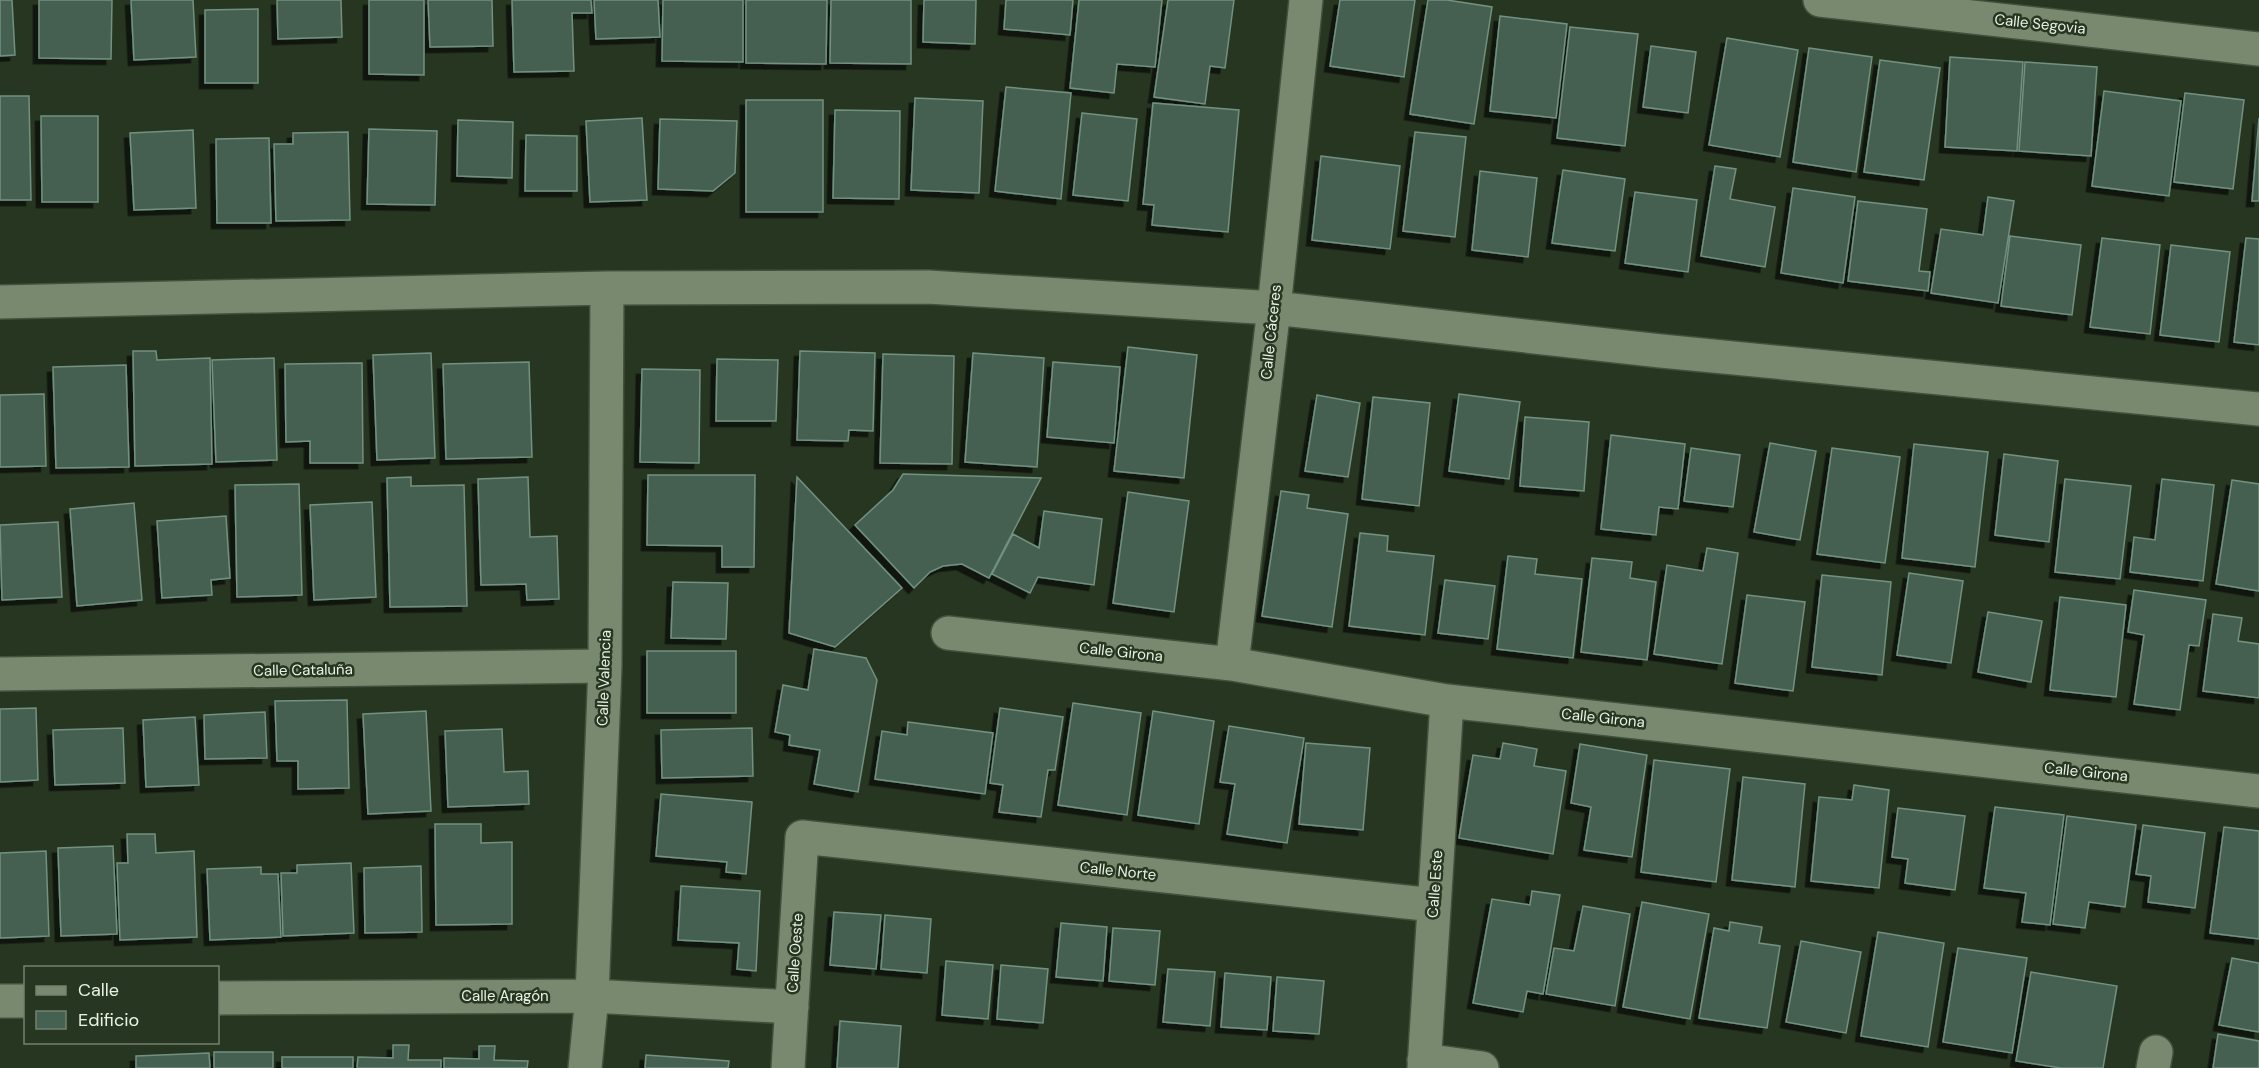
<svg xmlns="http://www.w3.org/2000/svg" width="2259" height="1068" font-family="'DM Sans',sans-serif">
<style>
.building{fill:#446151;stroke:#729180;stroke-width:1.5;filter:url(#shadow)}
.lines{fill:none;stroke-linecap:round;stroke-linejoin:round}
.minor-casing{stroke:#43503d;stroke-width:36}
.minor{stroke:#788970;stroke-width:33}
.labels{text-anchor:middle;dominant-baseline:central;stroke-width:5;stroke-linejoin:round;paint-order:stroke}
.street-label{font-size:15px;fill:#e8f2e4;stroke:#273620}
</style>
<defs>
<filter id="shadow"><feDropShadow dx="-5.5" dy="5.5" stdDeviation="0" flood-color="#0009"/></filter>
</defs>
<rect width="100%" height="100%" fill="#273620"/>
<path class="building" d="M0 0H12L15 55 0 56Z
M39 0H112L111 59 39 58Z
M131 0H193L196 57 134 60Z
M277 0H341L342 37 278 39Z
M369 0H424V75L369 74Z
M428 0H492L493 46 430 47Z
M512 0H591L592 13H572L574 71 514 72Z
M594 0H658L660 37 596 39Z
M663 0H743V62L662 61Z
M746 0H827L826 64 746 63Z
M831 0H911V64L830 63Z
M924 0H976L975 44 923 42Z
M1006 0H1073L1070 35 1004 29Z
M1079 0H1162L1155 67 1117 64 1114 93 1070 88Z
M1168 0H1234L1225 68 1210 66 1205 104 1154 97Z
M1340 0H1415L1404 77 1330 66Z
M1428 0H1447L1492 7 1474 124 1410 114Z
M258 9V83H205V10Z
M1500 16 1567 24 1556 118 1490 111Z
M1570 27 1638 34 1625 146 1557 138Z
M1727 38 1798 50 1780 157 1709 145Z
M1651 46 1696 52 1688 113 1643 107Z
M1809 48 1872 57 1856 172 1793 162Z
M1950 57 2023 62 2017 151 1945 147Z
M1880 60 1940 68 1924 180 1864 172Z
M2025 62 2097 67 2091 156 2019 151Z
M1006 87 1071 93 1061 199 995 191Z
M2104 91 2181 101 2169 196 2092 186Z
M2185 93 2244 100 2233 189 2174 182Z
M0 96H29L31 200H0Z
M915 98 983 101 979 193 911 190Z
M746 100H823V212H746Z
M1153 103 1239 110 1228 232 1152 225 1154 205 1143 204Z
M835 110 900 111 899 199 833 198Z
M1082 113 1137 119 1128 201 1073 195Z
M41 116H98V202H42Z
M642 118 647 200 590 202 586 121Z
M2259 118V201H2252Z
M660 119 737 121 735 173 713 191 658 189Z
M458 120 513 122 512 178 457 176Z
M369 129 437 131 435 205 367 204Z
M193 130 196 208 134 210 130 133Z
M348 132 350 220 276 221 274 144H293V133Z
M1415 132 1466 137 1455 237 1403 231Z
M526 135 577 136V191H525Z
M269 138 271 223H217L216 139Z
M1321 156 1400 166 1390 249 1312 240Z
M1715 166 1736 169 1730 199 1775 207 1765 267 1701 256Z
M1563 170 1625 179 1615 251 1552 243Z
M1480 171 1537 178 1528 257 1472 250Z
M1793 188 1855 197 1843 283 1781 273Z
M1635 192 1697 200 1688 272 1625 263Z
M1988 197 2014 201 1998 303 1931 293 1941 229 1983 235Z
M1858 201 1927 209 1919 271 1930 272 1928 291 1848 281Z
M2010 236 2081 245 2072 315 2001 306Z
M2102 238 2160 245 2150 334 2090 327Z
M2246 238 2259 239V345L2234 342Z
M2171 245 2230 252 2219 342 2160 335Z
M1128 347 1197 355 1184 478 1114 471Z
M133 351H156L157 360 210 358 212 464 135 466Z
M800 351 875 353 873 431 849 430 848 441 797 440Z
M431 353 435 458 377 460 373 355Z
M973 353 1044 358 1037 467 965 462Z
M883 354 954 356 952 464 880 463Z
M274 358 277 460 216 462 212 360Z
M717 359 778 360 776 421H716Z
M529 362 532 457 446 459 443 364Z
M1053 362 1120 367 1114 443 1047 437Z
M362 363 363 463H310V441L286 442 285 364Z
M126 365 129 467 56 468 53 367Z
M642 369 700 370 699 463 640 462Z
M44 394 46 466 0 467V395Z
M1459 394 1520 402 1509 479 1449 471Z
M1317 395 1360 403 1348 477 1305 471Z
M1373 397 1430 403 1419 506 1362 499Z
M1525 417 1589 422 1584 491 1520 486Z
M1611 435 1685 444 1678 509 1659 507 1656 535 1601 529Z
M1770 443 1816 451 1800 540 1754 532Z
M1914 444 1988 452 1975 567 1902 558Z
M1691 448 1740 455 1733 507 1684 501Z
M1832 448 1900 457 1885 563 1817 554Z
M2004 454 2058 461 2049 542 1995 535Z
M903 474 1041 478 989 578 962 564 943 566 930 572 914 588 855 525 893 490Z
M648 475H755L754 567H722V546L647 545Z
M411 477V486L464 485 467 606 390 607 387 478Z
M528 477 530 537 557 536 559 599 527 600 526 584 481 585 478 479Z
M797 477 902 588 835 647 789 633Z
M2065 479 2131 486 2120 579 2055 572Z
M2162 479 2214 485 2203 581 2130 572 2134 537 2155 540Z
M2232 480 2259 484V591L2216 584Z
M299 484 302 595 237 597 235 485Z
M1281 491 1309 495 1307 508 1348 514 1332 627 1262 616Z
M1128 492 1189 501 1174 612 1113 603Z
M372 502 376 597 314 600 310 505Z
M134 503 142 600 77 606 70 509Z
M1044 511 1102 519 1094 585 1038 577 1030 593 992 574 1013 534 1039 548Z
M226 516 230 578 211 580 212 595 162 598 157 521Z
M58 522 62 597 2 600 0 525Z
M1360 533 1388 536 1387 551 1434 556 1425 635 1349 626Z
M1707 548 1738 553 1722 664 1654 654 1667 565 1703 571Z
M1508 556 1537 559 1535 574 1582 579 1573 658 1497 649Z
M1592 558 1632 562 1630 578 1656 582 1647 660 1581 652Z
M1909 573 1963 581 1951 663 1897 655Z
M1822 575 1891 582 1882 675 1812 667Z
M1445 580 1495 586 1488 639 1438 633Z
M673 582 728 583 726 639 671 638Z
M2134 590 2206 600 2199 646 2189 645 2180 710 2134 704 2144 635 2128 632Z
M1747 595 1805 602 1793 691 1735 683Z
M2060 597 2126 605 2116 697 2050 690Z
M1988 612 2042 621 2031 682 1978 672Z
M2213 614 2242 618 2238 641 2259 644V698L2203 691Z
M814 649 866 658 877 680 858 792 814 784 820 750 789 745 790 735 775 732 783 685 808 690Z
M647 651H736V713H647Z
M347 700 349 788 298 789V761H277L275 701Z
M1073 703 1141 713 1127 815 1058 805Z
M36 708 38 780 0 782V709Z
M1000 708 1063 717 1055 770H1048L1041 817 999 812 1003 785 990 783Z
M426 711 431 811 368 814 363 714Z
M1153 711 1214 721 1199 824 1138 815Z
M265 712 267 758 205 759 204 715Z
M195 717 199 785 146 787 143 720Z
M908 722 993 733 985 794 875 779 882 731 907 735Z
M1229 726 1304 738 1287 843 1227 834 1235 784 1220 782Z
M123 728 125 783 55 785 53 730Z
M752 728 753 776 662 778 661 730Z
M502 729 504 772 528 771 529 804 448 807 445 731Z
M1306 743 1370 748 1363 830 1299 824Z
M1503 743 1537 749 1534 766 1566 771 1553 854 1459 838 1473 755 1500 759Z
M1580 744 1647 755 1632 857 1584 850 1591 807 1571 803Z
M1654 760 1730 769 1716 882 1641 872Z
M1743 777 1805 784 1795 887 1732 880Z
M1854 785 1889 790 1879 888 1811 881 1819 797 1852 800Z
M661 794 752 802 746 874 726 872 727 862 656 856Z
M1995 807 2064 815 2050 925 2022 922 2026 893 1984 888Z
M1898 808 1965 816 1955 890 1905 883 1908 859 1892 857Z
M2067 816 2136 825 2125 907 2089 902 2085 928 2053 924Z
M435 824H481V843L512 842V924L436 925Z
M2143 825 2205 833 2195 908 2148 902 2151 876 2136 874Z
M2224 827 2259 831V939L2210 933Z
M127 834H155L156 853 194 851 197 937 120 940 117 863H128Z
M113 846 117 934 61 936 58 848Z
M46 851 49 936 0 938V853Z
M351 863 354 933 283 936 281 873H297V865Z
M421 866 422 932 365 933 364 868Z
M261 867V874H278L281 937 210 940 207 869Z
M681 886 760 891 756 971 737 969 739 943 678 940Z
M1532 891 1560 895 1543 994 1527 991 1523 1012 1473 1003 1492 899 1530 905Z
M1642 902 1709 914 1690 1019 1623 1007Z
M1583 906 1630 914 1615 1006 1546 994 1554 948 1574 951Z
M834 912 881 915 876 969 830 965Z
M885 915 931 919 927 973 881 969Z
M1730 922 1762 927 1759 943 1780 946 1767 1028 1699 1018 1714 928 1729 931Z
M1061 923 1107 927 1103 981 1056 977Z
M1113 928 1160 931 1155 985 1109 981Z
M1878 932 1944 943 1928 1047 1861 1036Z
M1801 941 1861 952 1846 1033 1786 1022Z
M1958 948 2027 958 2012 1053 1943 1042Z
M2232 958 2259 963V1032L2219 1025Z
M946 961 993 965 988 1019 942 1015Z
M1001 965 1048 969 1043 1023 997 1019Z
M1168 969 1215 972 1210 1026 1163 1022Z
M2031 972 2117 986 2103 1068H2061L2016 1061Z
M1225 973 1271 977 1267 1030 1221 1027Z
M1277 977 1324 981 1319 1034 1273 1031Z
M840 1021 901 1026 898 1068H837Z
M2218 1034 2259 1041V1068H2213Z
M393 1045H409L408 1060H441V1068H357L358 1057 393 1058Z
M479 1046H495L494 1060 528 1061 527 1068H444V1058L479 1059Z
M214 1052H273V1068H214Z
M209 1053 210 1068H136V1056Z
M646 1055 729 1061 728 1068H645Z
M282 1057H353V1068H282Z"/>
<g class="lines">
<defs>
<path id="minor" d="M1820 0 2259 49
M0 302 607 288 928 287 1274 308 1661 351 2259 409
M948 633 1232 664 1447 701 2259 791
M1232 664 1274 308 1306 0
M0 674 605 666
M218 998 592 996 792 1007
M0 1001H26
M1424 1060 1482 1068
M585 1068 592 996 605 666 607 288
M788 1068 802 837 1434 905
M1424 1068 1447 701
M2153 1068 2156 1052"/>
</defs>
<use href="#minor" class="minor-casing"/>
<use href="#minor" class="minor"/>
</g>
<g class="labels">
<g class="street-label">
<text transform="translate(2040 24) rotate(6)">Calle Segovia</text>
<text transform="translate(1271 332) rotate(-84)">Calle Cáceres</text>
<text transform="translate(1121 652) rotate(6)">Calle Girona</text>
<text transform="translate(303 670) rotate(-1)">Calle Cataluña</text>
<text transform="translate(604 678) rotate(-88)">Calle Valencia</text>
<text transform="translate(1603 718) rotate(6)">Calle Girona</text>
<text transform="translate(2086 772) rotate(6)">Calle Girona</text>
<text transform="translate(1118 871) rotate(6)">Calle Norte</text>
<text transform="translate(1435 884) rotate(-86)">Calle Este</text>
<text transform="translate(795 953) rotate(-86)">Calle Oeste</text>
<text x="505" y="996">Calle Aragón</text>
</g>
</g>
<rect x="24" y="966" width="195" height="78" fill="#273620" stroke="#74816e" stroke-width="1.5"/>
<rect x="36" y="986" width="30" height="9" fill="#788970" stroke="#74816e" stroke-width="1.5"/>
<text x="78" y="996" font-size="18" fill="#e8f2e4">Calle</text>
<rect x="36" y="1011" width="30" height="18" fill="#446151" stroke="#74816e" stroke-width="1.5"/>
<text x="78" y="1026" font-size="18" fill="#e8f2e4">Edificio</text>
</svg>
